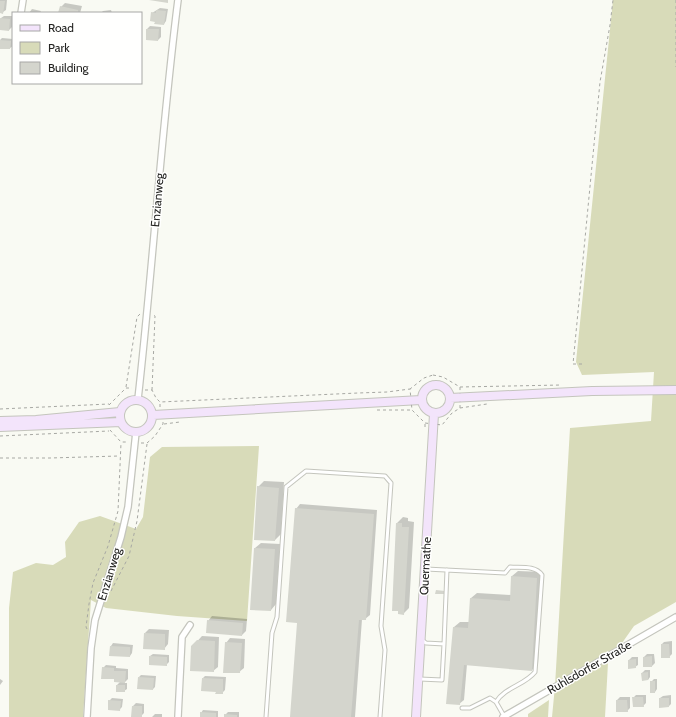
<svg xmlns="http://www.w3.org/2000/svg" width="676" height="717" font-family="Cabin,sans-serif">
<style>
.green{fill:#d8dbb9}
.shadow{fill:#0003}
.building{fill:#d4d5cd}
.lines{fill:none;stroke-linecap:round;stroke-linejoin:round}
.lane-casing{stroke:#c4c5bd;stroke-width:5}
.street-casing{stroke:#c4c5bd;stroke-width:8}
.secondary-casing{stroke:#c4c5bd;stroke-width:10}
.path{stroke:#a7a8a3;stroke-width:1;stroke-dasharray:3 3;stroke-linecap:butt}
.lane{stroke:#fff;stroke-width:3}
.street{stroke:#fff;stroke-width:5.5}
.secondary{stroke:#f3e4fb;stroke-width:8}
.labels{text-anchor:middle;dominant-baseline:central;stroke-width:3;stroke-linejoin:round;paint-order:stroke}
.street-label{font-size:12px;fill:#242422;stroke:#fffffe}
</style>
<rect width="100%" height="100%" fill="#f9faf3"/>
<path class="green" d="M613 0H676V602L634 626 608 663 605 717H552L555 686 570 428 651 421 654 372 582 375 576 362Z
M259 446 247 621 177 616 106 608 91 600 83 717H9V608L13 572 36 563 53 565 66 557 65 542 79 522 100 516 136 529 143 517 150 457 162 447Z
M549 700 548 717H528V714Z"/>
<path class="shadow" d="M0 0H7L6 10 3 12H0Z
M65 3 82 6 80 13H59L61 7Z
M160 8 168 9 166 21 164 24 152 13Z
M32 9 41 11 40 13H29Z
M111 10 112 13H101L103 11Z
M4 16H13L12 27 9 30 0 29 1 18Z
M150 26 161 27V37L158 40 147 29Z
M2 38 13 39V46L10 48H0V40Z
M264 481 284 482 281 534 275 540 258 487Z
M300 504 377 510 370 615 365 619H362L355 717H291L298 622 296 509Z
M403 517 408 518V521L414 522 409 608 403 614 397 523Z
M261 543 280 544 276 604 271 610 255 548Z
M518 571 543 572 538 664 532 670 467 664 464 700 459 704 454 627 460 622H469L471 598 477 593 511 595 512 576Z
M212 616 247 619 246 631 242 635 208 621Z
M149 629 169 630 168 644 164 649 145 633Z
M202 636 219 637 218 667 213 671 192 647Z
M230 638 245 639 244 668 239 672 226 643Z
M672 641V654L669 657 662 644 664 642Z
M113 643 133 645 132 653 130 656 110 655 111 646Z
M153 654 169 655V662L166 665 150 656Z
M647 654H654L655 663 652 666 644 657Z
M632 657H638V665L635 667 629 660Z
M106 665 116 666V668L128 669V679L124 683H127V689L124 691 117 685 121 681 115 679 103 668Z
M645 670H650V677L648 680 642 673Z
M141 675 156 676 155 687 153 689 139 677Z
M205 676 226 677 225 690 222 693 217 691 203 678Z
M0 679 3 681 0 685Z
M654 679H657V689L655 692 651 682Z
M636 695H646V703L643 706 633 698Z
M671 695V704L669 706 660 698 663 696Z
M620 697H630V708L627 711 617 700Z
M112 698 123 699 122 707 119 710 109 701Z
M136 703 144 704V713L141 716H133V706Z
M203 710 218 711V717H201V713Z
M228 712H239V717H225V715Z
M155 714H162V717H152Z"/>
<path class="building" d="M149 0H168V3Z
M0 1H5L3 14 0 13Z
M60 6 78 10V13H58Z
M156 10 166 11 164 25 154 24 155 22 150 21 151 12 156 13Z
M0 18 10 19 9 31 0 30Z
M146 29H159L158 41 146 40Z
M0 40 11 41 10 49H0Z
M257 486 279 488 275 541 254 540Z
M295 508 374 514 366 620H359L351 717H290L297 623 286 622Z
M396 523H402V527H409L404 615 398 614V611H392Z
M254 548 275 549 271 611 250 610Z
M511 576 537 578 532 671 464 665 460 705 446 704 453 627 468 628 470 598 510 601Z
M436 590 445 591V594H435Z
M207 620 243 623 242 636 206 633Z
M144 633 165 634V650L143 649Z
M197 640 215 641 214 672 190 671 191 646Z
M225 642 242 643 240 673H223Z
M661 644H669L670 658H661Z
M110 646 130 647V657L109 656Z
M149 656 167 657V666L149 665Z
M652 656V667H643V657Z
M636 659V668L628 669V660Z
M102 667 114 668V671H126L125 683 114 682V679H101Z
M648 672V680L642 681 641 673Z
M138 677 154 678 153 690 137 689Z
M202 678 223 679V694H215L216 692 201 691Z
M650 681H655V693H650Z
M116 685H125V692H116Z
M632 697H643L644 707H633Z
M659 698H669V707L659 708Z
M108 700 121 701 120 711 108 710Z
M616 700H627L628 712H616Z
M132 706H142V717H131Z
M200 712 216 713V717H200Z
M224 714 237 715V717H224Z"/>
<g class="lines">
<defs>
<path id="lane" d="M426 569 505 573 510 567C520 568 535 565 542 575L535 672C525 685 505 687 496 702L504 716
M422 640 426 643 444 644 447 570
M420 679 442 680 444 644
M462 708H470L490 698 496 702
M266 717 272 633 277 617 286 487 306 471 385 476 391 483 381 626 385 650 380 717"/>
<path id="street" d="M21 13 23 0
M139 400 138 399C153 266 161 133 178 0
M87 717 91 648 95 620 121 537 128 507 136 432
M178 717 182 637 190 625
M503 717 676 617"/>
<path id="secondary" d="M422 399a14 14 0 1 1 28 0a14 14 0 1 1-28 0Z
M450 398 592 391 676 390
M120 416a16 16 0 1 1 32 0a16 16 0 1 1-32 0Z
M153 415 421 400
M0 421 36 420 120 412
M0 427 121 422
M416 717 434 414"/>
</defs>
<use href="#lane" class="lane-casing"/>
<use href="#street" class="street-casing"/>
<use href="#secondary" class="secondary-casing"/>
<path class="path" d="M676 0V67
M582 364H573L600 82 610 25 613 0
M433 375 443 377 460 387V408L452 413 442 425 425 423 412 410 410 389 424 378Z
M126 387 137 317 140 314
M460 387 561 385
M145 390H152L156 398 160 402 358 393 387 392 410 389
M152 390 155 316 153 314
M109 405 126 388H132
M160 407V402
M460 408 487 404
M0 409 109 404
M377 410H412
M164 424 180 422
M425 424V430
M110 430 121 442H128
M0 436 109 431
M141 443H147L155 436 163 424V422
M0 458H50L119 456
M111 591 129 556 137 521 147 444
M87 629 86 627 89 604 93 583 108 546 118 511 121 443"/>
<use href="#lane" class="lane"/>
<use href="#street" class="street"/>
<use href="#secondary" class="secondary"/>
</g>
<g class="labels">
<g class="street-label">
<text transform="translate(157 200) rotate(-85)">Enzianweg</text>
<text transform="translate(425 566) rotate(-87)">Quermathe</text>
<text transform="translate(109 574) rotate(-73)">Enzianweg</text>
<text transform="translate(589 667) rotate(-30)">Ruhlsdorfer Straße</text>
</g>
</g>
<rect x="12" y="12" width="130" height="72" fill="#fffffe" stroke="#a7a7a6"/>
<rect x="20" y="25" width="20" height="6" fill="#f3e4fb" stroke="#a7a7a6"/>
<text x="48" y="32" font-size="12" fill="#242422">Road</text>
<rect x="20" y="42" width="20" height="12" fill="#d8dbb9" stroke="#a7a7a6"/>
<text x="48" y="52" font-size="12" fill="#242422">Park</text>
<rect x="20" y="62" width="20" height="12" fill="#d4d5cd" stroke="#a7a7a6"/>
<text x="48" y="72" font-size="12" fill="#242422">Building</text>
</svg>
